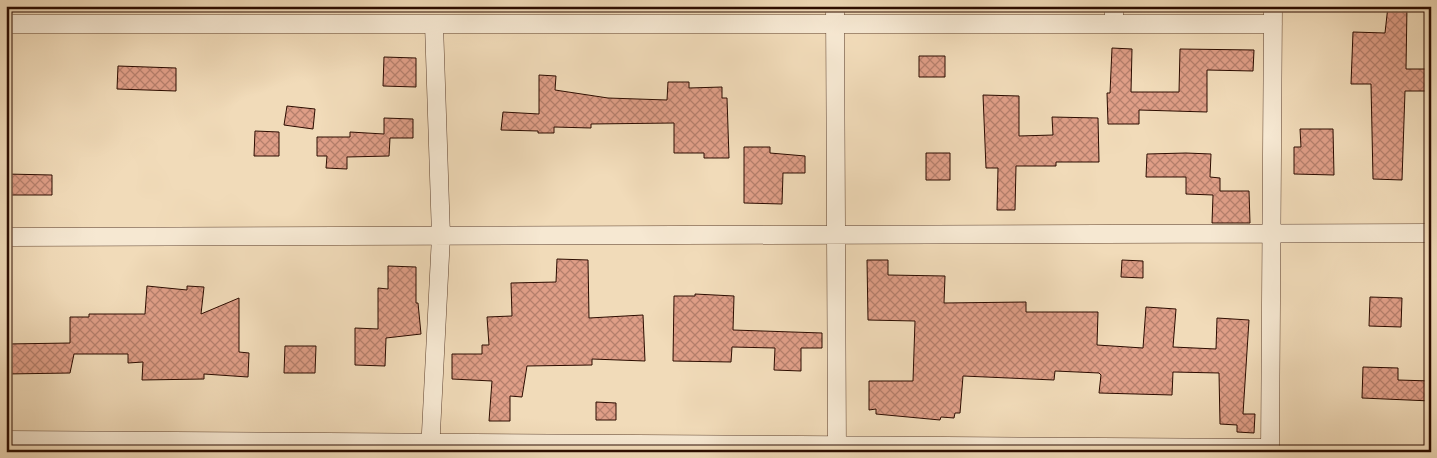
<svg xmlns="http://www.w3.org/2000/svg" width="1437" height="458" font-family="'IM FELL French Canon',serif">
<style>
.building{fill:url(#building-cross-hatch);stroke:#2c0c00}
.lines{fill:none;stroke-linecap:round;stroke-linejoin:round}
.minor-casing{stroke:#5d402e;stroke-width:19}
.minor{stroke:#f6e8d2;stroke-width:18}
</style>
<defs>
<pattern id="building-cross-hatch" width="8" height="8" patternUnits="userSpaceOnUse" patternTransform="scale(1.25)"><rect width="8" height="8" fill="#df9e87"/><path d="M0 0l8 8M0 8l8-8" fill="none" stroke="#b57f6c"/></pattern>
</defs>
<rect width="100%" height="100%" fill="#f1dbb9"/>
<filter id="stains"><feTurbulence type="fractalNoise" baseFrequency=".004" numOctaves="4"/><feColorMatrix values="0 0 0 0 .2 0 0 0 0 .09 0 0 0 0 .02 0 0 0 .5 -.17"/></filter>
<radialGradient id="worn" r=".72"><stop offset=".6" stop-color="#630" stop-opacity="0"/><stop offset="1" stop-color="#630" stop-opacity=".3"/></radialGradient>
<path class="building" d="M1388 6H1407L1406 69H1431V91H1405L1402 180 1373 179 1371 84H1351L1353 32 1385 33Z
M1112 48 1132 49 1131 92H1179L1180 49 1254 50 1253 71 1207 70V112L1139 110V124H1108L1107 93H1110Z
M919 56H945V77H919Z
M384 57 416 58V87L383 86Z
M118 66 176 68V91L117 89Z
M539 75 556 76 555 90 608 98 667 100 668 82H689V88L722 87V98H727L729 158H704V153H674V123L591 124V128L554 127V133H538V131L501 130 503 112 539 114Z
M983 95 1019 96V136L1053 135 1052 117 1098 118 1099 162H1056V166H1016L1015 210H997L998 168H986Z
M287 106 315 109 313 129 284 125Z
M384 118 413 119V138H390L389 156 347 157V169L326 168 327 156H317V137H350V132L384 134Z
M1300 129H1333L1334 175 1294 174V147H1301Z
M255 131 279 132V156H254Z
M744 147H770V153L805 156V173H783L782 204 744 203Z
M926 153H950V180H926Z
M1186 153 1211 154 1210 177 1220 178V191H1249L1250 223H1212L1213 195 1186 194V177H1146L1147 154Z
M6 174 52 175V195H6Z
M557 259 588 260 589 318 643 315 645 361 592 359V365L527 366 522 397 510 396V421H489L492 381 452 379V354H482V345H489L487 317 512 316 511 283 556 282Z
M867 260H888V275L945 276 944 303 1026 302V312H1098L1097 345 1143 348 1146 307 1176 309 1173 347 1216 349 1217 318 1249 320 1243 414H1255L1254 433 1237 432V425L1220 424 1219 373 1173 372 1172 395 1099 393 1101 375 1099 373 1055 371 1054 380 963 376 960 413H955L954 418 941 417 940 420 876 414V409L869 410V381H913L915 321 868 320Z
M1122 260 1143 261V278L1121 277Z
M388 266 416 267V303H418L421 334 386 338 385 366 355 365V328L378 329V288L388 289Z
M147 286 187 290V286L204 287 201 314 239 298V352L249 353 248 377 204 374V379L142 380 143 362 128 363V354H74L70 373 6 374V344L70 343V317H89V314H145Z
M695 294 734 296 733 330 822 333V348H801V371L774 370 775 348 732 347 731 362 673 361 674 296H695Z
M1370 297 1402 298 1401 327 1369 326Z
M285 346H316L315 373H284Z
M1363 367 1398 368V380L1431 381V401L1362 398Z
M596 402 616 403V420H596Z"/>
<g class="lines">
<defs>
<path id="minor" d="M835 6 837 452
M6 24H1273
M1114 24V6
M6 237 1431 233
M6 440 1270 448
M430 452 441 236 434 24
M1270 452 1273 6"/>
</defs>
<use href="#minor" class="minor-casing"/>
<use href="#minor" class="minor"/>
</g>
<rect width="1437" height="458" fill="none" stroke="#f1dbb9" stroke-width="25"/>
<rect x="8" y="8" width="1422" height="443" fill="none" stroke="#2c0c00" stroke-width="2.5"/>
<rect x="12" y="12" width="1412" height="433" fill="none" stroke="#2c0c00"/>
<rect width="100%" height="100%" filter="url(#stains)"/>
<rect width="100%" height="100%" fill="url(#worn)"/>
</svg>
